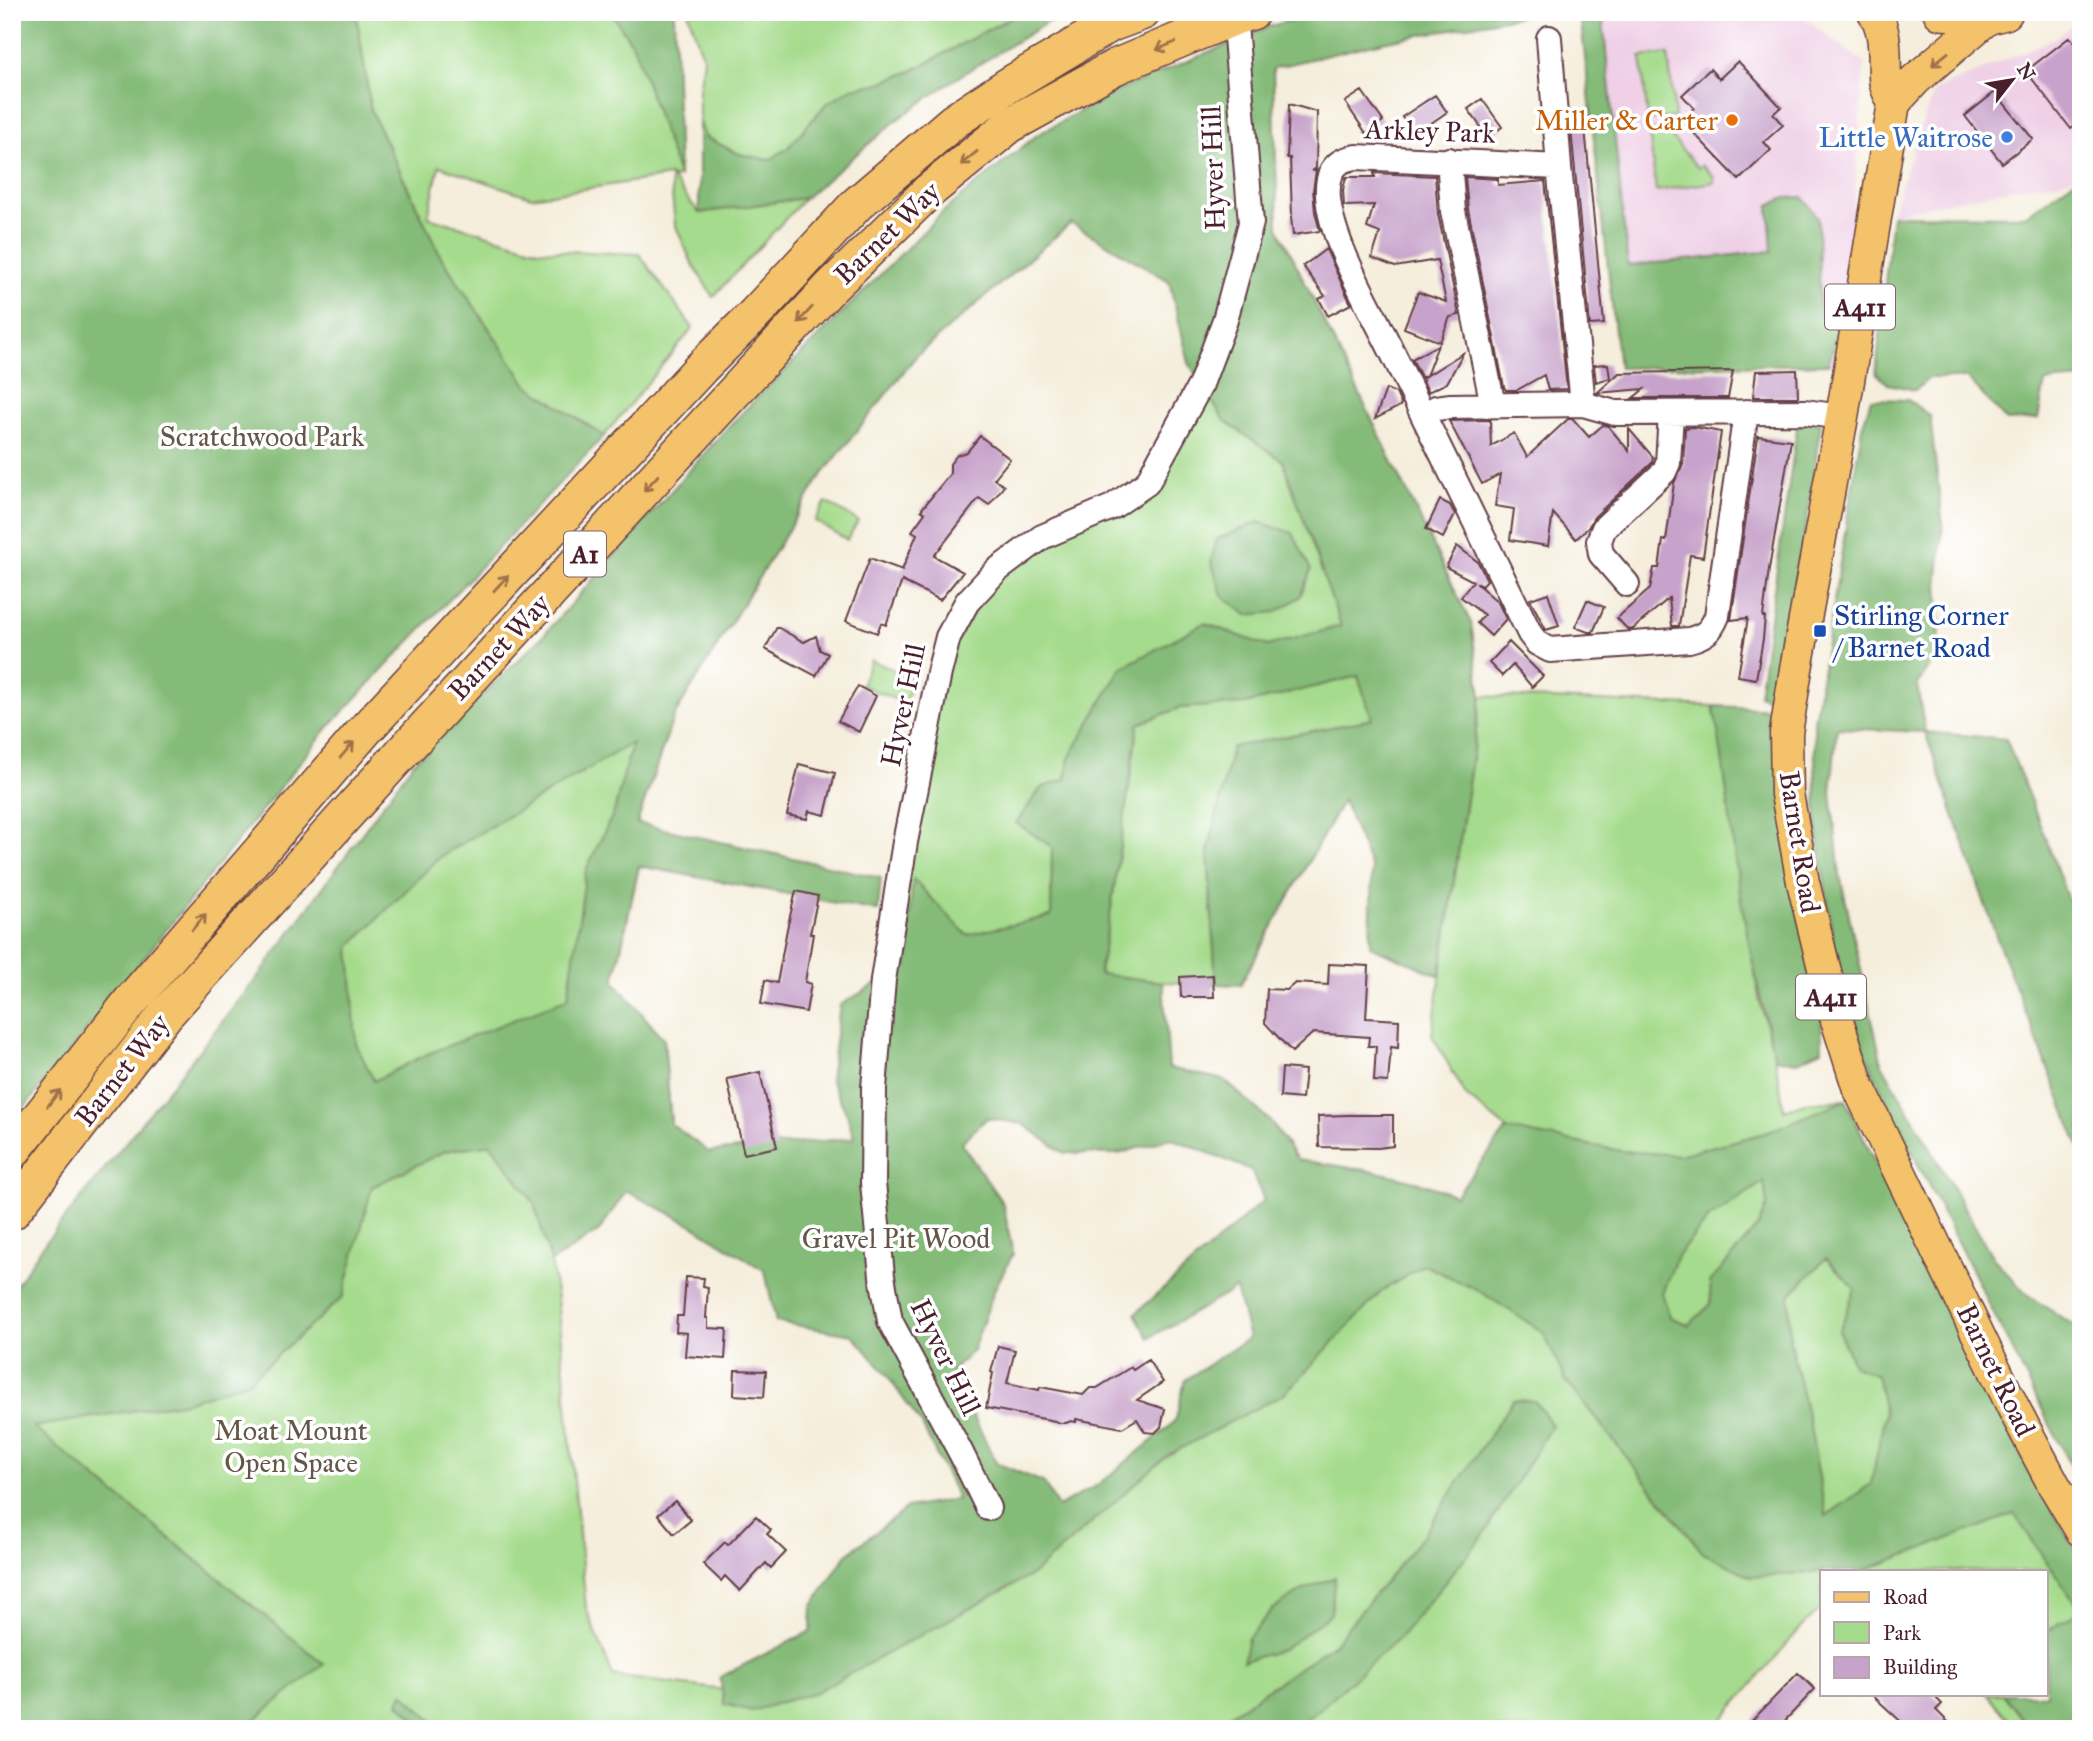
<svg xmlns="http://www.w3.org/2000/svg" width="2093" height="1741" font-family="'IM FELL Great Primer',serif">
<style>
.built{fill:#efd0e6}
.green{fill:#a5db8c;stroke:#787d5c;stroke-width:2}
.forest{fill:#84bb78;stroke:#676d52;stroke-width:2;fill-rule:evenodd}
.building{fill:#c7a2ca}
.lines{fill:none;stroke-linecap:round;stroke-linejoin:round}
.minor-casing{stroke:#643e46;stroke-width:28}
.major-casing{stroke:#643e46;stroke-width:35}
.highway-casing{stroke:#643e46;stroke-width:38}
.minor{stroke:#fff;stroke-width:24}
.major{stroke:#f3c26a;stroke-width:32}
.highway{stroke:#f3c26a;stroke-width:35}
.oneway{stroke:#9e704a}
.food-dot{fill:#e8710a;stroke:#fff;stroke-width:2.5}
.shop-dot{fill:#3f7fe0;stroke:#fff;stroke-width:2.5}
.transit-dot{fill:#1a4fb4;stroke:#fff;stroke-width:2.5}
.labels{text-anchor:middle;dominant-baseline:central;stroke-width:7;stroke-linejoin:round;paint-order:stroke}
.shield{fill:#fff;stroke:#80626b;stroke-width:2}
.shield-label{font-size:26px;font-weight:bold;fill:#4a1f2b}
.food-label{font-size:28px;fill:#c56008;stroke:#fff;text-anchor:end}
.street-label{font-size:28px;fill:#4a1f2b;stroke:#fff}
.shop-label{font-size:28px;fill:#366cbe;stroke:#fff;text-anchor:end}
.park-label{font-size:28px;fill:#655748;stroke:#fff}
.transit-label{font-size:28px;fill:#164399;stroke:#fff;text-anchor:start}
</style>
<rect width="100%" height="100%" fill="#fff"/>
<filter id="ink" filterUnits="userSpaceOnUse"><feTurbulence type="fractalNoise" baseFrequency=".0143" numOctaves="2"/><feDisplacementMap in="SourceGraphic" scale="14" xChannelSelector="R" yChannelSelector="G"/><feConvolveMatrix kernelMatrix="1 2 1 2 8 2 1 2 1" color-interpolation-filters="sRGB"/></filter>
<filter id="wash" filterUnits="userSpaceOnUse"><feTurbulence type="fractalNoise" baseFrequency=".00686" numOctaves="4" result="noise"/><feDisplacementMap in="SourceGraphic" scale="28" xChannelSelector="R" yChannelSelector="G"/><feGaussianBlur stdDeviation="1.57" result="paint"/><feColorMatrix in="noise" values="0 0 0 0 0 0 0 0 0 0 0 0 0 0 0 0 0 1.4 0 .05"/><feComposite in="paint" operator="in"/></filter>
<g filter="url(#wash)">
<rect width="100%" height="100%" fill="#f5eedc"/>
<path class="built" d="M1580 12H1797L1864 63 1846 313 1835 364 1619 368Z
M2081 18V173L2061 182 2024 186 1891 214 1927 109 1936 90 2055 38Z"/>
<path class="green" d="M356 12H611L634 47 679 177H671L699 213 805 198 713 297 691 261 675 224 670 176 531 197 439 166 428 217 539 250 639 254 693 328 604 436 527 385 441 257 371 111Z
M688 12H1021L912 71 877 84 852 88 826 104 787 149 769 160 739 154 705 137 699 120V89L704 60Z
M1668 54 1675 117 1648 120 1641 57Z
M1121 89 1071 223 917 355 819 479 673 718 637 823 639 866 614 981 664 1040 671 1124 599 1231 551 1262 557 1299 586 1608 613 1676 732 1691 1099 1484 1169 1427 1227 1367 1456 1196 1507 1129 1466 1096 1432 1035 1481 696 1713 706 1720 736 1759 998 1775 1058 1784 1110 1805 1103 1846 1100 1909 1235 1962 1335 2029 1471 2081 1558V1729H2016L1987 1694H2046V1571H1822V1608L1805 1623 1714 1729H12V1291L543 636 728 427 1037 135Z
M1677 128 1679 132 1672 138 1698 168 1702 165 1714 177V182L1656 191 1649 131Z
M1201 384 1225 421 1283 461 1342 626 1267 646 1204 623 1069 758 1066 780 1041 788 1052 847 1051 916 967 935 884 980 939 673 996 571 1147 483Z
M826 502 858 521 847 540 815 521Z
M871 660 915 679 904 703 861 685Z
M1358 676 1373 719 1208 852 1216 984 1163 982 1099 975 1110 915 1138 724 1179 708 1245 704Z"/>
<path class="forest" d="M12 12H356L371 111 441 257 527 385 604 436 326 730 12 1123Z
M611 12H674L679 177 634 47Z
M1021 12H1064L952 81 898 119 805 198 699 213V120L705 137 739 154 769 160 787 149 826 104 852 88 877 84 912 71Z
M1319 12H1543L1387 41 1273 68 1278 227 1471 623 1481 696 1440 976 1370 946 1372 870 1343 800 1240 985 1216 984 1208 852 1232 747 1372 719 1358 676 1245 704 1179 708 1138 724 1110 915 1099 974 1163 982 1169 1068 1224 1080 1270 1121 1298 1160C1351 1168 1406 1173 1455 1196L1507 1129 1621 1151 1679 1155 1765 1133 1846 1100 1909 1235 1962 1335 2029 1471 2081 1558V1729H2030L2003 1694H2046V1632L2080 1610 2014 1514 1863 1571H1826L1752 1577 1703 1553 1566 1381 1543 1332 1479 1291 1424 1265 1382 1291 1285 1393 1168 1455 1032 1575 816 1692 752 1711 724 1704 720 1677 811 1631 812 1607 846 1555 907 1508 958 1499 922 1425 886 1374 853 1335 776 1322 765 1271 689 1223 626 1191 599 1231 551 1262 534 1203 491 1144 445 1151 372 1187 343 1297 247 1382 186 1402 33 1427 324 1664 243 1729H12V1291L42 1247 261 973 413 763 543 636 728 427 944 211 1037 135 1121 89 1271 26ZM1071 223 1169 281 1189 363 1201 384 1225 421 1283 461 1341 626 1267 646 1204 623 1121 668 1069 758 1066 779 1041 788 1016 823 1052 847 1051 916 967 935 913 879 907 966 840 1005 830 1079 847 1114 854 1138 709 1152 671 1124 664 1040 614 981 639 866 878 911 881 878 637 823 673 718 819 479 917 355ZM632 743 614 812 586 870 568 998 425 1055 374 1081 356 1044 350 946 441 856ZM987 1118 1023 1124 1064 1153 1118 1154 1171 1138 1251 1170 1264 1200 1135 1314 1149 1338 1236 1289 1249 1338 1185 1380 1176 1419 1169 1427 1099 1484 1058 1507 1043 1482 996 1463 952 1372 973 1350 995 1288 1013 1254 1003 1204 961 1143ZM1764 1182 1767 1205 1759 1225 1710 1282 1711 1304 1689 1325 1670 1317 1662 1293 1677 1256 1709 1218ZM1826 1258 1855 1289 1839 1332 1854 1366 1877 1375 1885 1413 1871 1484 1826 1516 1811 1432 1790 1342 1789 1296Z
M1580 12H1602L1628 266 1772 251 1769 205 1786 198 1803 197 1818 218 1820 317 1828 319 1840 328 1828 364 1619 368Z
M2081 175V379L2045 382 2038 419 2007 421 1967 378H1929L1915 390 1888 384 1876 373 1892 215 2025 216Z
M1871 399 1908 400 1930 416 1943 527 1938 576 1940 649 1917 685 1925 732 2006 739 2044 834 2081 935V1151L2001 950 1925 732 1837 728 1831 792 1840 875 1882 1064 1993 1258 2027 1295 2081 1330V1486L1882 1093 1855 1028 1835 952 1817 830 1814 722 1862 428Z
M1805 419 1821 423 1781 695 1771 700 1759 695 1797 428Z
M1258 522 1293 533 1311 570 1300 597 1276 612 1247 615 1222 595 1211 561 1217 539Z
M1713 706 1780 709 1821 1007 1822 1050 1795 1062 1775 1058C1758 993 1744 926 1735 859 1728 808 1724 757 1713 706Z
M1513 1400 1535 1401 1552 1425 1483 1536 1400 1637 1314 1714 1287 1729H1209L1334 1644 1422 1537Z
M1335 1577 1331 1614 1282 1650 1243 1661 1248 1638 1272 1610 1303 1590Z
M403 1693 441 1729H425L399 1703Z"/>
<g id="blocks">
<path class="building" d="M2070 37 2081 51V122L2071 129 2026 71Z
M1738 61 1781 107 1773 114 1783 125 1764 142 1771 150 1739 180 1686 125V115L1694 108 1682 95 1710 69 1719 79Z
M1362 91 1383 121 1366 133 1345 102Z
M1995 92 2033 139 2002 163 1965 116Z
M1435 95 1447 112 1414 135 1402 117Z
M1482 99 1502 127 1488 137 1468 109Z
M1289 104 1317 112 1316 168 1312 171 1316 170 1313 190 1315 212 1320 231 1293 235 1291 217 1292 216 1290 158H1287Z
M1584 118 1604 324 1590 325 1570 119Z
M1374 173 1435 176 1438 214 1459 315 1450 317 1440 342 1404 328 1418 292 1446 302 1437 260 1395 267 1372 258 1380 233 1367 228 1374 205 1344 206 1343 190 1346 177H1375Z
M1465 177 1498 179V185L1545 181 1567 389 1548 390 1544 375 1517 390H1506L1504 387 1468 209Z
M1326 249 1351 304 1328 316 1319 299 1325 296 1303 266Z
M1438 345 1426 376 1463 353 1447 383 1428 392 1422 378 1425 377H1421L1412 359Z
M1608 364 1610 378 1596 382 1594 365Z
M1797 370 1798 397H1753L1756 371Z
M1733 371 1728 398H1633L1644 389 1597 393 1619 373Z
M1386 389 1396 393 1401 404 1400 406 1375 419Z
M1568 419H1573L1589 437 1603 425 1608 426 1629 451V429L1653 457 1652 463 1594 517 1588 528 1576 539 1553 513 1548 546 1510 540 1514 509 1495 506 1500 474 1482 484 1449 421 1490 420 1491 446 1514 433 1527 457Z
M1694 427 1721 432 1703 557 1690 555 1679 626H1672L1669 598 1633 629 1628 630 1617 618 1650 589 1654 568H1659L1663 540 1666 541 1674 483 1683 464 1685 428Z
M980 436 1010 459 994 479 1004 486 989 505 979 498 934 556 963 572 940 600 902 581 886 625 881 623 877 633 846 621 870 558 902 570 917 534 912 531 925 513 921 510 950 474V464L957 455 967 452Z
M1758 436 1791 440 1769 569 1763 617H1765L1763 639 1756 679 1738 676 1748 618 1731 620Z
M1440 500 1450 505 1455 514 1443 538 1426 529Z
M1457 546 1478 562 1487 580 1482 586 1476 583 1498 602 1506 619 1491 636 1477 623 1484 615 1461 597 1473 581 1446 567Z
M1548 593 1559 626 1546 630 1530 599Z
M1587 600 1604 607 1593 632H1588L1575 627Z
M777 627 804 642 816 636 820 650 828 654 816 676 765 649Z
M1509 642 1543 676 1532 687 1513 665 1502 676 1489 663Z
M858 686 876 696 859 732 838 721Z
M799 764 835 773 825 815 809 811 807 819 787 815Z
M796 891 818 896 810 934H813L805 982 811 984 806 1012 761 1004 765 980 777 983 787 929Z
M1329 964 1369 966 1366 1018 1399 1020 1398 1048 1391 1047 1388 1082 1374 1081 1376 1046H1368L1369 1037 1313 1033 1292 1052 1265 1023 1267 989 1287 990 1295 983 1328 985Z
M1213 975 1214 997H1181L1180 977Z
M1282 1068 1305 1070 1302 1099 1280 1097Z
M760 1072 777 1147 744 1154 727 1079Z
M1348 1115H1393V1146L1378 1148 1319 1147 1318 1116Z
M686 1277 704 1278 703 1286 708 1287 706 1318H708V1328L727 1329 725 1359 685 1356 687 1333 676 1332 677 1316H683Z
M998 1346 1015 1350 1007 1383 1039 1390 1040 1387 1083 1395 1090 1388H1097L1131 1367 1133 1370 1148 1360 1163 1382 1137 1400 1165 1409 1161 1427 1155 1433 1145 1432 1137 1419 1122 1428 1076 1419V1422L1071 1421 1066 1423H1060L1055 1421 986 1408 993 1373 991 1372Z
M735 1370 766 1371 764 1397 734 1395Z
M675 1501 691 1520 674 1534 658 1515Z
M756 1516 771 1530 767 1534 786 1552 771 1568 766 1563 740 1591 725 1576 721 1581 703 1564 725 1542 728 1545Z
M1798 1673 1815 1689 1777 1729H1744Z
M1871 1694H1932L1942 1704 1936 1710 1955 1729H1909Z"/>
</g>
</g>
<g filter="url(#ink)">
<use href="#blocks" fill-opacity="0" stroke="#643e46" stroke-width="2"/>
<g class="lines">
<defs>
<path id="minor" d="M1549 38 1559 167
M1449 160 1453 211 1493 405
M1583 404 1559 167 1356 157C1345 159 1336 162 1331 173 1315 211 1363 294 1380 328 1395 357 1409 386 1423 415L1436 408 1451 406 1583 404 1615 413 1805 412 1842 417
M1423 415 1530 634 1537 643 1550 650 1689 640C1705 636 1711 631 1717 616L1746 412
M1627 584 1601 554 1599 541 1604 528 1664 472 1668 463 1671 414
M988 1508 961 1453 890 1321 882 1276 873 1183 874 1088 883 980 905 842 939 673 948 637 967 602 996 571 1042 537 1112 507 1147 483 1201 384 1225 320 1251 223 1234 12"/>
<path id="major" d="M1874 12C1887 32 1884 55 1885 77 1885 86 1890 95 1894 103
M1990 16 1916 79 1894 103 1842 417 1796 669 1786 733 1787 794 1803 882 1821 956 1837 1020 1858 1086 2013 1407 2054 1485 2081 1530"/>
<path id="highway" d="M1941 12 1990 16 2005 12
M12 1152 131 1001 365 730 701 368 755 314 857 204 954 121 1007 86 1111 24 1143 12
M12 1212 166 1014 400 755 830 288 929 191 1010 125 1115 67 1235 17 1252 12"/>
</defs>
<use href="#minor" class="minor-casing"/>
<use href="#major" class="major-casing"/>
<use href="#highway" class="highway-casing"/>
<use href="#minor" class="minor"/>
<use href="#major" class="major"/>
<use href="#highway" class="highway"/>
</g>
<defs><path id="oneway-shaft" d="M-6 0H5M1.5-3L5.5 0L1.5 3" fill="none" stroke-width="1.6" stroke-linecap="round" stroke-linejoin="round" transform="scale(1.75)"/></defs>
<g class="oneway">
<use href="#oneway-shaft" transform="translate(1166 46) rotate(158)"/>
<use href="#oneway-shaft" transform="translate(1940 59) rotate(141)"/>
<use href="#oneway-shaft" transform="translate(969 158) rotate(141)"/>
<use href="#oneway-shaft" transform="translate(805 315) rotate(133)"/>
<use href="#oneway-shaft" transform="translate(651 483) rotate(133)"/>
<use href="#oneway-shaft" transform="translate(501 583) rotate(-47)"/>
<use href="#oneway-shaft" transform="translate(347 750) rotate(-49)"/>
<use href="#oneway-shaft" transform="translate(199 922) rotate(-49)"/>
<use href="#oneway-shaft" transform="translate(54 1098) rotate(-52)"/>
</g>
</g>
<circle class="food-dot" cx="1732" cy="120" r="7"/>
<circle class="shop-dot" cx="2007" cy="137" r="7"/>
<rect class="transit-dot" x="1813" y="624" width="14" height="14" rx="3.5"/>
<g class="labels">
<g class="shield">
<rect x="1825" y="284.5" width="70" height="45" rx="5"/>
<rect x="564" y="531.5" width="42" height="45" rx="5"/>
<rect x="1796" y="974.5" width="70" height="45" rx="5"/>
</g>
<g class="shield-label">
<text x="1860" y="307">A411</text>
<text x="585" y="554">A1</text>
<text x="1831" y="997">A411</text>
</g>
<g class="food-label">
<text x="1718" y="120">Miller &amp; Carter</text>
</g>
<g class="street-label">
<text transform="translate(1430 131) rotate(2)">Arkley Park</text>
<text transform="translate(1213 168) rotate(-92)">Hyver Hill</text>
<text transform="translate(887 233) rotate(-44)">Barnet Way</text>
<text transform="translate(499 647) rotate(-47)">Barnet Way</text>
<text transform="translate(903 705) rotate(-78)">Hyver Hill</text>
<text transform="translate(1800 842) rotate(81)">Barnet Road</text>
<text transform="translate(122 1070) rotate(-52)">Barnet Way</text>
<text transform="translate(946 1357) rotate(64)">Hyver Hill</text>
<text transform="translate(1996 1370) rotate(64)">Barnet Road</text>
</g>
<g class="shop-label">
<text x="1993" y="137">Little Waitrose</text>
</g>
<g class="park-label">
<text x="262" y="436">Scratchwood Park</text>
<text x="896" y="1238">Gravel Pit Wood</text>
<text x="291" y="1430">Moat Mount<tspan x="291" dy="32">Open Space</tspan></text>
</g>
<g class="transit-label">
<text x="1834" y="615">Stirling Corner<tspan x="1834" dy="32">/ Barnet Road</tspan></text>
</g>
</g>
<rect width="2093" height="1741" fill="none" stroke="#fff" stroke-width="42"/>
<rect x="1820" y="1570" width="228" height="126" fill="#ffffff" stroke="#b7a5aa" stroke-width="2"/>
<rect x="1834" y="1592" width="35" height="10" fill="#f3c26a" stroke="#b7a5aa" stroke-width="2"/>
<text x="1883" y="1604" font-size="21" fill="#4a1f2b">Road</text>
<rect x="1834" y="1622" width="35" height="21" fill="#a5db8c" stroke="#b7a5aa" stroke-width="2"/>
<text x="1883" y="1640" font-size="21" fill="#4a1f2b">Park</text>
<rect x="1834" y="1657" width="35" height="21" fill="#c7a2ca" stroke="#b7a5aa" stroke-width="2"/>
<text x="1883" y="1674" font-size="21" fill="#4a1f2b">Building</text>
<g transform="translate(2012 80) rotate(59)" stroke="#ffffff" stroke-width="5" paint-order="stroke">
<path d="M0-5L12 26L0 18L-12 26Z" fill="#4a1f2b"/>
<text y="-10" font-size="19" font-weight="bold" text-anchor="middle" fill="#4a1f2b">N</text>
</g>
</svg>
